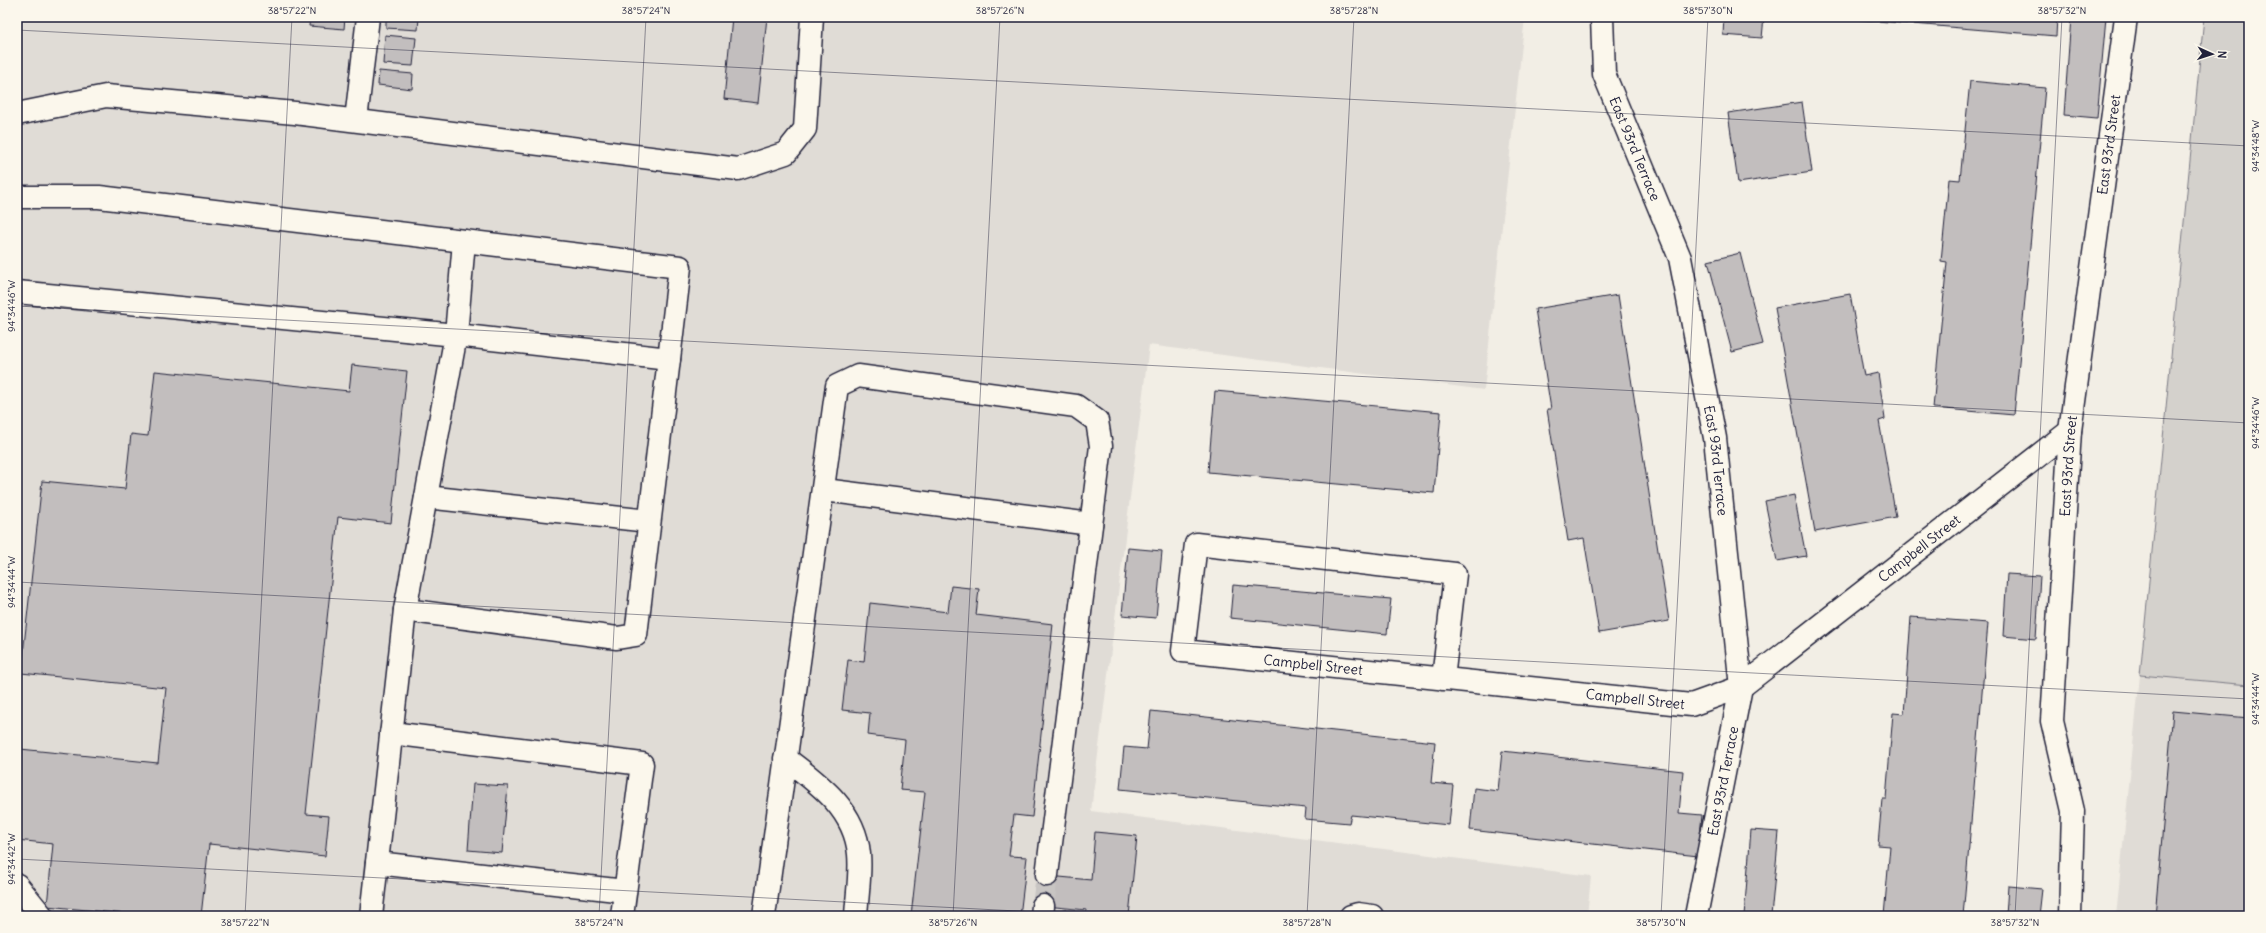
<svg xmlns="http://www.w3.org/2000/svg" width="2266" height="933" font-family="Delius,sans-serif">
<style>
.built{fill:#e0dcd6}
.green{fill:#d4d1cc;stroke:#7b7a84}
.building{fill:#c2bebe;stroke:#22223b}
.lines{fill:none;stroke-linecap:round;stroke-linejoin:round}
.minor-tunnel{stroke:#c8c5c3;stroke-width:22;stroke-dasharray:22 11;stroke-linecap:butt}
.minor-casing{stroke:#22223b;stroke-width:25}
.minor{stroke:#fbf7ec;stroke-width:22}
.ticks{fill:none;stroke:#22223b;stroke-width:1;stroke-opacity:0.45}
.labels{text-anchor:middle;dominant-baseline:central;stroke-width:3;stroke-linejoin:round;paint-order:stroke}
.street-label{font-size:14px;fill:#22223b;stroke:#fbf7ec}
.neatline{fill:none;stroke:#22223b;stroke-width:1.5}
.ticks-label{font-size:10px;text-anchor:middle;fill:#22223b}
</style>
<rect width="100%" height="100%" fill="#f2eee5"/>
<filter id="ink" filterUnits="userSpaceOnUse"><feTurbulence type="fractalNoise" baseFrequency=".025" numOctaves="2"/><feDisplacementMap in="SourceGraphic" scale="8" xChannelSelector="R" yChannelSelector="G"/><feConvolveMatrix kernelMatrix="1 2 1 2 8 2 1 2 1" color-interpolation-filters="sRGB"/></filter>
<g filter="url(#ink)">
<path class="built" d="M17 17H1525L1484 390 1149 345 1091 811 1591 876 1587 916H17Z
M2140 675 2249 685V916H2116Z"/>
<path class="green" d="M2204 17H2249V685L2140 675Z"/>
<path class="building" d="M310 17H345L344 29 309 26Z
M386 17H419L418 30 386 28Z
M732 17H767L758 103 724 99Z
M1724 17H1764L1762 38 1723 35Z
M1829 17H2057L2056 36Z
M2071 17H2106L2097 118 2064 115Z
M385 35 416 38 413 66 383 64Z
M379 71 413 74 412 89 378 85Z
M1970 81 2045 88 2014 415 1933 408 1947 262 1941 261 1949 179 1960 180Z
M1802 102 1812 172 1738 183 1728 113Z
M1740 253 1763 344 1732 352 1708 261Z
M1850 294 1864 376 1878 373 1885 419 1879 421 1896 517 1815 532 1775 308Z
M1618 295 1669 621 1599 633 1584 538 1568 541 1547 409H1551L1535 309Z
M352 365 407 371 391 523 338 517 306 814 329 816 325 856 209 844 201 916H147L47 906 53 844 17 840V778L20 749 158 763 166 688 21 673 42 481 125 489 131 434 148 436 155 371 349 391Z
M1215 391 1441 412 1434 493 1208 472Z
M1794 495 1806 556 1777 561 1765 501Z
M1128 548 1162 551 1156 618 1122 615Z
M2007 574 2040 576 2036 639 2003 636Z
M1233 585 1391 599 1387 634 1230 618Z
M951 586 979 589 976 615 1053 624 1032 817 1014 815 1009 856 1027 857 1020 916H911L925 792 900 790 905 740 868 735 870 713 842 710 848 660 864 662 870 603 948 612Z
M1911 617 1988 623 1963 916H1884L1890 846 1878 845 1882 799H1886L1893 713 1904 714Z
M1151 711 1435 742 1431 783 1453 785 1449 825 1351 815 1349 823 1305 819 1306 808 1120 789 1124 747 1147 749Z
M2173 711 2249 718V916H2155Z
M1502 751 1683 771 1679 813 1702 815 1698 856 1470 830 1474 788 1498 791Z
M473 784 508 786 502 853 468 850Z
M1751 830 1779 832 1771 916H1744Z
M1095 832 1137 836 1129 916H1086V910L1046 906 1049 876 1091 880Z
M2008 886 2042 889 2039 916H2006Z"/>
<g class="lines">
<path class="minor-tunnel" d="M1043 906 1047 875"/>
<defs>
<g id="minor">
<path id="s1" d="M1602 17 1604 74 1680 258 1715 438 1741 687 1696 916"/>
<path d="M17 114 106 96 295 113 738 169 786 153 805 129 812 17"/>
<path d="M356 120 368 17"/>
<path d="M17 197H99L680 267 636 635 617 638 405 610 371 916"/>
<path d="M464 241 456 335 669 359"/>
<path d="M17 292 456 335 405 610"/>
<path d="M824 490 1091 524"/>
<path d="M426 497 649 521"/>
<path id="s2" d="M1443 679 1455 574 1196 544 1183 651 1691 705 1741 687 2070 431"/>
<path d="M391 733 642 764 622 916"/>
<path d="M785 758C818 783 855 809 859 854 861 874 857 896 856 916"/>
<path d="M377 863 625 891"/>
<path d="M17 885 42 916"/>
<path d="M764 916 837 386 858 376 1076 406 1097 421 1101 446 1047 875"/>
<path d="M1042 916 1043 906"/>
<path d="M1351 916 1358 914 1372 916"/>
<path id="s3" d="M2070 916 2073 811 2052 721 2070 431 2126 17"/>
</g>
</defs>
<use href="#minor" class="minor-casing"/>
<use href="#minor" class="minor"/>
</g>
</g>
<path class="ticks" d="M17 30 2249 146M17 306 2249 423M17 582 2249 699M17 859 1113 916M245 916 292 17M599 916 646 17M953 916 1000 17M1307 916 1354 17M1661 916 1708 17M2015 916 2062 17"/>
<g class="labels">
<g class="street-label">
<text stroke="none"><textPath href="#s3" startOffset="777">East 93rd Street</textPath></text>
<text stroke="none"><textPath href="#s1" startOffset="138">East 93rd Terrace</textPath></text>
<text stroke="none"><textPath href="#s1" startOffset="462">East 93rd Terrace</textPath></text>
<text stroke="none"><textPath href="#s3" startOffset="453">East 93rd Street</textPath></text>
<text stroke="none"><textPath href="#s2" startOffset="1264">Campbell Street</textPath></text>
<text stroke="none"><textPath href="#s2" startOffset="605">Campbell Street</textPath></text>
<text stroke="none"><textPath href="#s2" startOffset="929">Campbell Street</textPath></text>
<text transform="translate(1723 781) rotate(-79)">East 93rd Terrace</text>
</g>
</g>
<rect width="2266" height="933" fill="none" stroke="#fbf7ec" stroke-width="44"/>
<g transform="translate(2212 54) rotate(93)" stroke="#fbf7ec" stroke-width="3" paint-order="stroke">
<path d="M0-3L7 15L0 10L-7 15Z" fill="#22223b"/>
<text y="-6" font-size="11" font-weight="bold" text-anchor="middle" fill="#22223b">N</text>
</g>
<rect x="22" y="22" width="2222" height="889" class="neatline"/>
<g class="ticks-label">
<text x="292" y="14">38°57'22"N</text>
<text x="646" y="14">38°57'24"N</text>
<text x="1000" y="14">38°57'26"N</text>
<text x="1354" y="14">38°57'28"N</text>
<text x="1708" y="14">38°57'30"N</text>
<text x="2062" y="14">38°57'32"N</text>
<text transform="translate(2255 146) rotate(-90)" y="4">94°34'48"W</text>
<text transform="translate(11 306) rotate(-90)" y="4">94°34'46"W</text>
<text transform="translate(2255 423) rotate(-90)" y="4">94°34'46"W</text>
<text transform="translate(11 582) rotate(-90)" y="4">94°34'44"W</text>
<text transform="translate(2255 699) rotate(-90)" y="4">94°34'44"W</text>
<text transform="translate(11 859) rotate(-90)" y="4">94°34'42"W</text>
<text x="245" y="926">38°57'22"N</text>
<text x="599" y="926">38°57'24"N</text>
<text x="953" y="926">38°57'26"N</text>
<text x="1307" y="926">38°57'28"N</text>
<text x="1661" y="926">38°57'30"N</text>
<text x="2015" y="926">38°57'32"N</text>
</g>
</svg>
